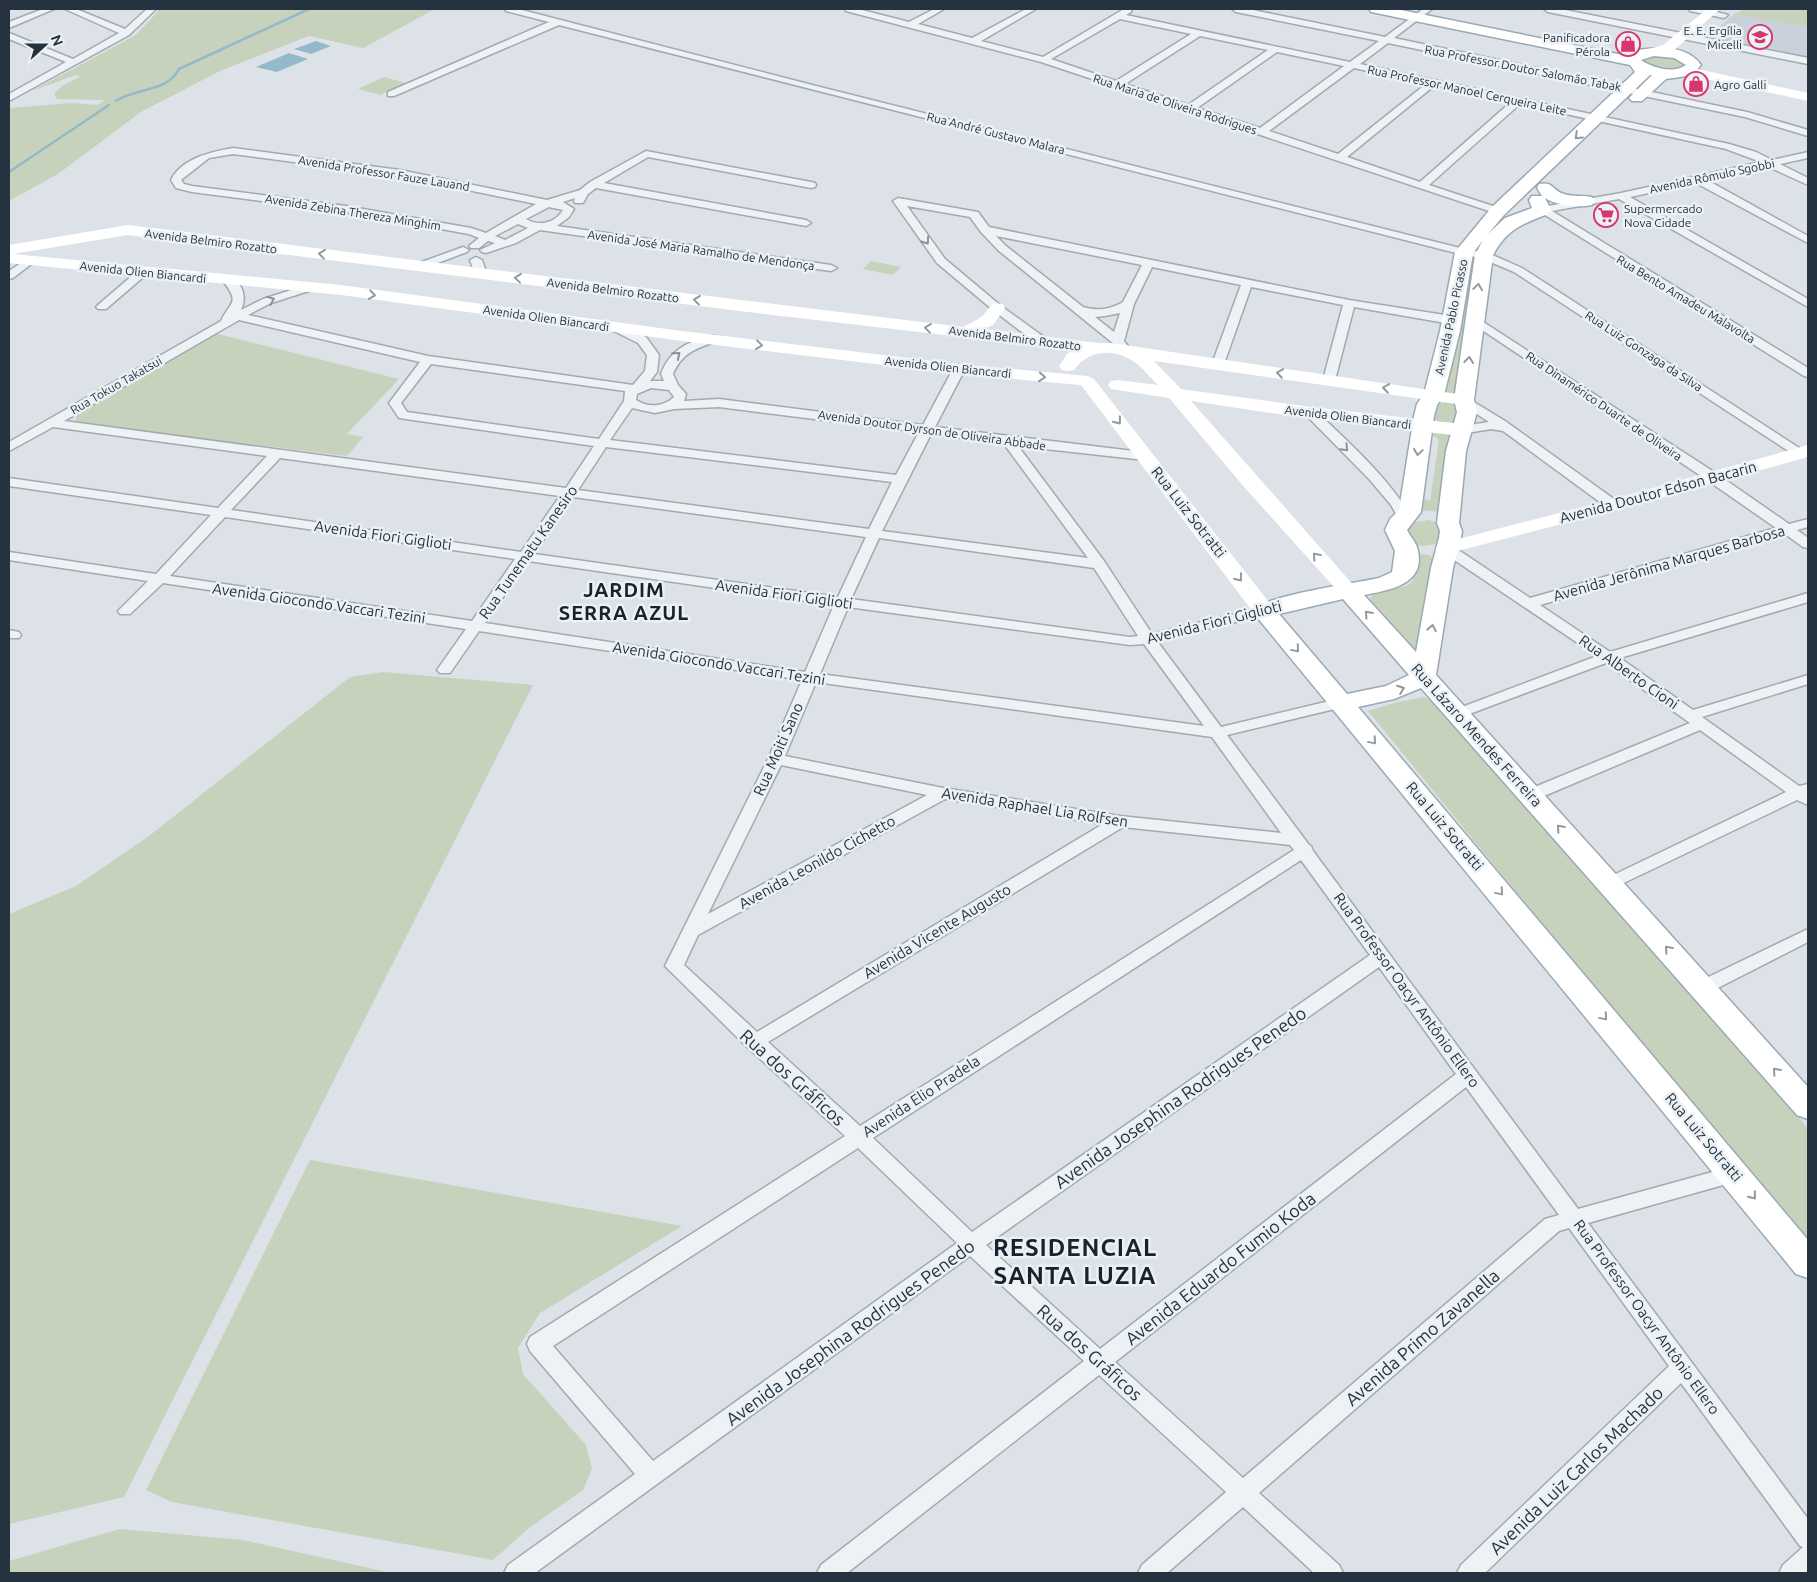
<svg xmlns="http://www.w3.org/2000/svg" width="1817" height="1582" font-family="Ubuntu,sans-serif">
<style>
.built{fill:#c9d2da}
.green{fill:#c6d2bc}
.water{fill:#93b9cb}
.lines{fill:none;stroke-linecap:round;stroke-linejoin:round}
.stream{stroke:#93b9cb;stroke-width:2.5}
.street-casing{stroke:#a1aab1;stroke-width:3}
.primary-casing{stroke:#9aa9b4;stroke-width:3}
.street{fill:#eff2f5;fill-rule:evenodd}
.secondary{fill:#fff;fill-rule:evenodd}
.primary{fill:#fff;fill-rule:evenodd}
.oneway{stroke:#92999f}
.oneway2{stroke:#8a929a}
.labels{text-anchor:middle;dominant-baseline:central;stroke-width:5;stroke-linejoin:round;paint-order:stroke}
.far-poi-label{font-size:12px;fill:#24333f;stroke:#ebf1f5;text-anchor:end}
.far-street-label{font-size:12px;fill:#24333f;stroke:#ebf1f5}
.street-label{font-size:15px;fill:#24333f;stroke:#ebf1f5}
.near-street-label{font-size:18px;fill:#24333f;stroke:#ebf1f5}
.district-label{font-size:20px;font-weight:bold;letter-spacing:1px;fill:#17242f;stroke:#ebf1f5}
.near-district-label{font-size:24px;font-weight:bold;letter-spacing:1px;fill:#17242f;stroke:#ebf1f5}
</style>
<rect width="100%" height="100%" fill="#dce2e7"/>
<path class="built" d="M1734 14 1808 27V58L1713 38 1709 36Z"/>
<path class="green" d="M160 9H435L363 48 309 36 222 70 141 112 58 174 9 201V108L72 103 98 105 104 100 57 99 54 94 62 86 81 76 76 75 32 91 136 35Z
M1745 9H1808V27L1734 14Z
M1643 55H1669L1687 63 1686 66C1672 75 1656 68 1641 64L1639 58Z
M384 77 406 83 380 95 358 89Z
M1470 258 1476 260 1457 397 1442 394Z
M871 261 901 267 893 275 863 269Z
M214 333 399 379 347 434 363 437 347 456 86 424 76 421V414Z
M1446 402 1455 404 1459 409 1456 422H1439L1433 418 1436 405Z
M1431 432 1453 434 1440 512 1418 510 1421 497 1430 501 1439 440 1430 433Z
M1429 520 1437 523 1443 540C1425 549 1419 548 1403 535L1408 523Z
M1421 554 1429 555 1433 558 1424 600 1418 656 1370 605 1371 597 1374 594 1406 586 1413 581 1416 555Z
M383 672 533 685 124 1497 9 1524V914L76 886 149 836 350 677Z
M1424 697 1434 701 1808 1128V1249L1368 711 1394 703Z
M310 1160 682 1226 540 1313 518 1348 523 1374 586 1445 592 1469 583 1490 529 1528 493 1560 172 1502 146 1490Z
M120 1529 243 1540 392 1573H9V1561Z"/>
<path class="water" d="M316 41 331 46 311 54 294 49Z
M289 53 308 59 277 72 256 67Z"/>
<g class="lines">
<path class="stream" d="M116 101C136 87 167 93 179 69L309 9
M9 172 109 105"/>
<defs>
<path id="street" d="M43 9H54L9 28V22Z
M65 9H76L125 29 147 9H156L129 35 9 101V94L66 62 9 39V33L73 59 119 33Z
M505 9H518L816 86 1464 249 1488 253 1522 268 1807 453 1806 456H1796L1514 272 1481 258 1460 254 559 25 394 96H388V92L549 22 506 11Z
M845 9H858L909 22 934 9H944L918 24 972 38 1026 9H1036L981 41 1043 57 1124 9H1132L1131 12 1126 15 1350 62 1379 41 1236 12 1232 9H1248L1385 37 1423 9H1432L1394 38 1747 112 1808 130V136L1745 117 1388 43 1360 64 1729 144 1756 152 1772 160 1808 152V158L1780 164 1808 178V185L1769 167 1707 180 1808 236V243L1696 183 1630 197 1808 299V307L1619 199 1552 211 1808 368V377L1804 376 1537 210 1542 207 1621 193 1761 162 1726 149 1520 104 1429 185 1502 209 1503 211 1502 213 1498 214 1041 62 846 11ZM1120 19 1191 34 1116 81 1051 59ZM1200 36 1268 50 1188 105 1125 84ZM1277 52 1344 66 1260 128 1197 108ZM1354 68 1426 84 1338 154 1269 131ZM1435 85 1511 102 1420 182 1347 157Z
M1544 9H1560L1808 58V64L1548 12Z
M1689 9H1705L1728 15 1724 18 1690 11Z
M233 148 400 170 547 200 580 190 590 182 646 151 811 182 815 183 816 185 815 187 811 188 648 157 604 183 806 220 811 223 806 226 596 188 588 194 583 203H575L574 201 575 198 563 202 574 209 569 217 557 226 831 265 837 268 831 271 540 230 516 243 486 253 482 252 480 250 495 243 488 241 479 248H471L469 246 479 238 469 234 346 212 192 192 176 188 171 180C182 158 211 152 233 148ZM233 154 400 176 536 204 486 233 471 228 346 206 192 186 184 184 181 180 209 158ZM549 207 563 210C556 223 538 227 526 219ZM518 224 528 228 505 240 495 236Z
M898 198 978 212 989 227 1349 300 1451 316 1457 320 1451 324 1354 307 1335 380 1329 384 1323 380 1343 305 1251 287 1224 364 1218 368 1212 364 1241 285 1152 267 1134 304 1124 341 1131 350 1125 354 1121 353 1114 344 998 250 981 232 970 217 907 206 945 259 1001 306 1048 340 1050 343 1048 346H1040L993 310 937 263 893 201ZM996 236 1142 265 1123 302C1109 310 1098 311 1083 307L1006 246ZM1120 313 1114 332 1095 317 1105 316Z
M463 247 469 250 467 252 424 268 420 269 414 266 416 264Z
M30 257 36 260 34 262 13 278 9 279V271Z
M476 257 482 260 487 274 485 276 481 277 475 274 470 260Z
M144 268 148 269 150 271 148 273 106 309H98L96 307 98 305 140 269Z
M229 278C243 281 247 298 241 310L263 299 304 286 308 285 314 288 312 290 271 303 248 315 428 356 633 385 645 371 647 355 638 343 614 331 612 328 614 325H622L646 337 659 355 657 372 650 381H664L661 374C668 355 680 346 699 339 705 337 709 335 715 336L717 339 715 342C696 348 681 354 673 374L678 385 686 394 684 401 719 399 923 425 953 369 959 365 965 369 935 427 1150 453 1152 456 1150 459 1145 460 1018 446 1104 561 1152 634 1264 607 1269 608 1271 611 1269 614 1157 641 1221 727 1342 698 1347 700 1350 703 1347 706 1227 735 1309 845 1311 846 1313 851 1578 1209 1734 1166 1741 1168 1744 1174 1741 1180 1588 1223 1808 1519V1572L1779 1573 1783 1565 1803 1547 1800 1546 1681 1383 1485 1573H1457L1461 1565 1669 1366 1569 1228 1559 1231 1259 1493 1339 1565 1343 1573H1314L1243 1507 1167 1573H1138L1142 1565 1226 1492 1099 1375 847 1573H817L821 1565 1084 1361 970 1256 535 1573H504L508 1565 635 1474 530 1351 527 1344 530 1337 845 1136 747 1047 665 966 768 759 802 680 479 631 450 673H440L437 670 466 629 163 583 130 614H120L118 611 148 581 9 560V552L156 574 211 515 9 486V478L218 508 267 456 53 427 9 451V442L221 321C230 301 241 304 223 281ZM239 320 420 362 389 403 399 418 594 446 566 488 64 421ZM431 364 625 391 624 401 599 439 407 412 401 403ZM651 388 669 390 674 397C663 407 648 408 636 400L637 394ZM719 407 919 432 896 475 610 440 632 408 655 413 674 409ZM931 434 1004 444 1088 558 882 531ZM606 447 892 482 869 529 578 490ZM280 458 560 496 521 552 231 510ZM573 497 866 537 838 597 534 554ZM225 517 515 559 472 621 170 576ZM879 538 1094 568 1138 636 1130 637 851 599ZM528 561 834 605 805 672 485 623ZM848 607 1130 645 1144 644 1204 726 820 674ZM816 682 1212 737 1281 833 1120 816 943 788 785 756ZM781 765 927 795 708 914ZM945 799 1103 824 757 1032 684 965 698 935ZM1123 827 1290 845 1294 850 860 1126 768 1042ZM1301 860 1370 955 972 1232 873 1138ZM1379 967 1456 1074 1100 1349 986 1245ZM1466 1087 1559 1215 1545 1219 1243 1478 1115 1362ZM858 1148 957 1243 653 1461 553 1346Z
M1474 316 1717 474 1789 524 1808 519V527L1797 530 1808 538V548L1803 547 1785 534 1540 605 1610 652 1808 593V602L1620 658 1693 710 1808 675V684L1702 717 1799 786 1808 784V805L1797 800 1609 890 1603 888 1600 884 1603 880 1786 792 1700 730 1537 799 1531 800 1525 799 1523 795 1525 791 1690 723 1606 663 1464 716H1454L1451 713 1454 710 1597 656 1441 551 1439 548 1441 545H1451L1530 598 1776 528 1707 480 1470 322 1468 320 1470 318Z
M1464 396 1505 421 1618 502 1620 505 1618 508H1608L1503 431 1491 429 1461 434 1456 433 1455 430 1456 427 1489 422 1460 403 1458 400Z
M1311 409 1315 410C1350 444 1387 476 1412 518L1410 521H1400L1391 505 1370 480 1307 416 1305 413Z
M9 630 19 632 21 635 19 638H9Z
M1808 929V942L1708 993 1702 995 1696 993 1693 988 1696 983Z"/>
<path id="primary" d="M1369 9H1396L1628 56 1633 51 1638 50C1660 47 1687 45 1701 65L1694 73 1687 76 1666 79 1642 101H1632L1629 98 1652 75H1650L1504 215 1488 234 1505 218 1532 208 1529 200 1532 196H1542L1537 188 1539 184C1554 181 1552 191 1564 194 1573 197 1583 195 1592 197L1595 201 1592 205C1578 208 1558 206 1545 198L1551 210 1548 214C1522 224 1507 229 1493 255L1474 400 1477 412 1466 451 1459 523 1462 531 1461 538 1453 568 1436 675 1808 1087V1119L1797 1115 1421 688 1394 699 1358 707 1808 1240V1278L1796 1274 1252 611C1262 596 1356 583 1379 578L1392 572 1395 551 1385 530 1390 519 1399 510 1414 416 1417 404 1424 394 1440 331 1455 252 1492 207 1635 72 1630 65 1376 13 1371 12ZM1654 56 1674 58 1686 65C1673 74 1653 68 1641 60ZM1483 240 1475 255 1454 400 1457 412 1446 451 1437 523 1440 531 1439 538 1431 568 1416 652 1364 595C1390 590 1428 584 1417 547 1415 541 1410 536 1407 530L1421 512 1434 416 1437 405 1444 395 1460 331 1473 253ZM1343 599 1409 675 1386 686 1347 694 1279 614Z"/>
</defs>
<use href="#street" class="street-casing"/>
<use href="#primary" class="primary-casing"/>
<use href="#street" class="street"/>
<path class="secondary" d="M1707 9H1720L1673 51 1654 56 1649 55 1647 52 1649 49 1663 45Z
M1688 67 1808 93V101L1683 74 1681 71Z
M128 225 963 327C968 324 976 321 981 317 990 310 989 301 1003 304L1005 308 993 325 984 329 1098 343H1111L1464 395 1470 396 1473 400 1470 404 1464 405 1154 361 1181 389 1311 407 1461 424 1468 426 1470 430 1468 434 1461 436 1311 419 1191 401 1356 588 1359 592 1356 596 1349 598 1342 596 1245 488 1169 398 1111 389 1108 385 1111 381 1117 380 1158 385C1150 377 1142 367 1133 361 1113 348 1088 350 1074 370L1068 371 1062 370 1059 366 1067 354 1073 350 756 313 128 235 13 254 341 285 682 331 959 364 1088 376 1094 379 1272 606 1275 611 1272 616 1264 617 1256 616 1081 385 959 374 682 341 341 295 9 263V255L12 254 9 255V245Z
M1808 445V457L1620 509 1446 554 1439 552 1436 548 1439 544 1606 501Z"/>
<use href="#primary" class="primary"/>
</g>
<defs><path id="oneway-chevron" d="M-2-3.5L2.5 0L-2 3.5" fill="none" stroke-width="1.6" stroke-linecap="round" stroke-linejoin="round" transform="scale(1.25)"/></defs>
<g class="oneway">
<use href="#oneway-chevron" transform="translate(1578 136) rotate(136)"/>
<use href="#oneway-chevron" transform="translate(322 254) rotate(-173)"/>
<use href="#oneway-chevron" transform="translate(518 278) rotate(-174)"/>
<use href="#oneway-chevron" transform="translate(1478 287) rotate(-82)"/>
<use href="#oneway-chevron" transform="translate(372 295) rotate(8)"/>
<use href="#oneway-chevron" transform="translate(697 300) rotate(-173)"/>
<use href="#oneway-chevron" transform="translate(928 328) rotate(-173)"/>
<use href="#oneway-chevron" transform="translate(759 345) rotate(7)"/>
<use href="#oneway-chevron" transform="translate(1469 360) rotate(-83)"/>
<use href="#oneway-chevron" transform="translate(1280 373) rotate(-171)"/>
<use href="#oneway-chevron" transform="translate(1042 377) rotate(5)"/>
<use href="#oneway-chevron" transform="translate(1386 388) rotate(-172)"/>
<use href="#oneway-chevron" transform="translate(1118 421) rotate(52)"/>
<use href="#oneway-chevron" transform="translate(1418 452) rotate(98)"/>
<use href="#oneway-chevron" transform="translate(1316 556) rotate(-132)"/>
<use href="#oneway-chevron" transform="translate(1239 578) rotate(52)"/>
<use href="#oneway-chevron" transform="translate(1368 614) rotate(-132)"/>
<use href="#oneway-chevron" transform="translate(1432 628) rotate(-80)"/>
<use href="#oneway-chevron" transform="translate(1296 649) rotate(50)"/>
<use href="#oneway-chevron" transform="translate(1401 689) rotate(-20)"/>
<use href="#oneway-chevron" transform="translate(1373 741) rotate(50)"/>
<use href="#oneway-chevron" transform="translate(1560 828) rotate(-132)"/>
<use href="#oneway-chevron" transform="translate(1500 892) rotate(50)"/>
<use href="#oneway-chevron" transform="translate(1668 949) rotate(-132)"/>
<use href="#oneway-chevron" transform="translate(1604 1017) rotate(50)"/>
<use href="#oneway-chevron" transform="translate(1776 1071) rotate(-132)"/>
<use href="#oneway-chevron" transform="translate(1753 1196) rotate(51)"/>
</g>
<g class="oneway2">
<use href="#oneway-chevron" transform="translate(926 241) rotate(55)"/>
<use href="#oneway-chevron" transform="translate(271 300) rotate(-22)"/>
<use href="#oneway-chevron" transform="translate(677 355) rotate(-40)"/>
<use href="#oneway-chevron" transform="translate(1345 448) rotate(46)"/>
</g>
<defs>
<symbol id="school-ring" viewBox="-11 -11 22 22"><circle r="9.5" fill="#ebf1f5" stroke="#d9346c" stroke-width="1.5"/><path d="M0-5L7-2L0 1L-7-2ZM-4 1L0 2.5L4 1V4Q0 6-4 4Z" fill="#d9346c"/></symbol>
<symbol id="shop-ring" viewBox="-11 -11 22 22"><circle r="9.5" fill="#ebf1f5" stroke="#d9346c" stroke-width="1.5"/><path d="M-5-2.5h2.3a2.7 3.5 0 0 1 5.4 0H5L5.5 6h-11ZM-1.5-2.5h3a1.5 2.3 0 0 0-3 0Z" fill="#d9346c"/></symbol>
<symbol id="supermarket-ring" viewBox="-11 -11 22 22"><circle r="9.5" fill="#ebf1f5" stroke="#d9346c" stroke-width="1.5"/><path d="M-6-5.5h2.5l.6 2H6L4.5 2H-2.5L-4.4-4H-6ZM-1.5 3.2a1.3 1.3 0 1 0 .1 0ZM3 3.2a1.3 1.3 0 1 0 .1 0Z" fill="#d9346c"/></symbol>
</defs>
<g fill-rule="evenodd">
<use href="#school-ring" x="1746" y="23" width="28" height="28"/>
<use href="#shop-ring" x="1614" y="30" width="28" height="28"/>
<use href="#shop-ring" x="1682" y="70" width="28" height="28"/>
<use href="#supermarket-ring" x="1592" y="201" width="28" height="28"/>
</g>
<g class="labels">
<g class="far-poi-label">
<text x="1742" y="30">E. E. Ergília<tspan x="1742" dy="14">Micelli</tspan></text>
<text x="1610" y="37">Panificadora<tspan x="1610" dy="14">Pérola</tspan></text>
<text x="1714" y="84" text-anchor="start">Agro Galli</text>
<text x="1624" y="208" text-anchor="start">Supermercado<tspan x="1624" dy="14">Nova Cidade</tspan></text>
</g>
<g class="far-street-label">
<text transform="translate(1523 68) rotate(11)">Rua Professor Doutor Salomão Tabak</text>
<text transform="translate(1467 90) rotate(12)">Rua Professor Manoel Cerqueira Leite</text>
<text transform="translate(1175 104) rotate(18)">Rua Maria de Oliveira Rodrigues</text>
<text transform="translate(996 133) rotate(14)">Rua André Gustavo Malara</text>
<text transform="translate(384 173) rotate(9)">Avenida Professor Fauze Lauand</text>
<text transform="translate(1712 176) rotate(-12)">Avenida Rômulo Sgobbi</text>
<text transform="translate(353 212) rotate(9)">Avenida Zebina Thereza Minghim</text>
<text transform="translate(211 241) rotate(7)">Avenida Belmiro Rozatto</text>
<text transform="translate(701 250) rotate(8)">Avenida José Maria Ramalho de Mendonça</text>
<text transform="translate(143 272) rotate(6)">Avenida Olien Biancardi</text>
<text transform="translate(613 290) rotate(7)">Avenida Belmiro Rozatto</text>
<text transform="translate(1686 299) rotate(31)">Rua Bento Amadeu Malavolta</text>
<text transform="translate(1451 317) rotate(-78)">Avenida Pablo Picasso</text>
<text transform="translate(546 318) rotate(8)">Avenida Olien Biancardi</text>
<text transform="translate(1015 338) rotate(7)">Avenida Belmiro Rozatto</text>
<text transform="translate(1644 351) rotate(33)">Rua Luiz Gonzaga da Silva</text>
<text transform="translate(948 367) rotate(6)">Avenida Olien Biancardi</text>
<text transform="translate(116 385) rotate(-30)">Rua Tokuo Takatsui</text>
<text transform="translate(1604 406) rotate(34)">Rua Dinamérico Duarte de Oliveira</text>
<text transform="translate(1348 417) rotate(7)">Avenida Olien Biancardi</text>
<text transform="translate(932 430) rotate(8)">Avenida Doutor Dyrson de Oliveira Abbade</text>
</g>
<g class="street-label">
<text transform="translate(1658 492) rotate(-15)">Avenida Doutor Edson Bacarin</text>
<text transform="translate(1189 512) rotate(52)">Rua Luiz Sotratti</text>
<text transform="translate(383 535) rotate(8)">Avenida Fiori Giglioti</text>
<text transform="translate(528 552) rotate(-55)">Rua Tunematu Kanesiro</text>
<text transform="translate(1669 563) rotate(-16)">Avenida Jerônima Marques Barbosa</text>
<text transform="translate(784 594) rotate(8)">Avenida Fiori Giglioti</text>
<text transform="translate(319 603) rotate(8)">Avenida Giocondo Vaccari Tezini</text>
<text transform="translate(1214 622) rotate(-14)">Avenida Fiori Giglioti</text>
<text transform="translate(719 663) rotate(9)">Avenida Giocondo Vaccari Tezini</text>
<text transform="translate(1629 672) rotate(35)">Rua Alberto Cioni</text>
<text transform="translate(1477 735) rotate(48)">Rua Lázaro Mendes Ferreira</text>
<text transform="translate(778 749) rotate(-66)">Rua Moiti Sano</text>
<text transform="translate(1035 807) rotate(9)">Avenida Raphael Lia Rolfsen</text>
<text transform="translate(1445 826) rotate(50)">Rua Luiz Sotratti</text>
<text transform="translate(817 862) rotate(-29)">Avenida Leonildo Cichetto</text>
<text transform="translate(937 931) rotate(-31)">Avenida Vicente Augusto</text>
<text transform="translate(1407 990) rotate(54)">Rua Professor Oacyr Antônio Ellero</text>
<text transform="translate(921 1096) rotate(-33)">Avenida Elio Pradela</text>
<text transform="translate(1704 1137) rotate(50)">Rua Luiz Sotratti</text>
<text transform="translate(1647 1317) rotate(54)">Rua Professor Oacyr Antônio Ellero</text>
</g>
<g class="near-street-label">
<text transform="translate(793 1077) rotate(42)">Rua dos Gráficos</text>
<text transform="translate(1180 1097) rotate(-35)">Avenida Josephina Rodrigues Penedo</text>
<text transform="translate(1220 1268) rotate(-38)">Avenida Eduardo Fumio Koda</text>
<text transform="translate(850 1332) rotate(-36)">Avenida Josephina Rodrigues Penedo</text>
<text transform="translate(1422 1337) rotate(-41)">Avenida Primo Zavanella</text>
<text transform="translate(1090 1352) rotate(42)">Rua dos Gráficos</text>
<text transform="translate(1576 1470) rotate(-44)">Avenida Luiz Carlos Machado</text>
</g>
<g class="district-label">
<text x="624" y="589">JARDIM<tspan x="624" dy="23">SERRA AZUL</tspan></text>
</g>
<g class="near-district-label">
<text x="1075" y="1247">RESIDENCIAL<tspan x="1075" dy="28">SANTA LUZIA</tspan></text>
</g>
</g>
<rect width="1817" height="1582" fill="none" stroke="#24333f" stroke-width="20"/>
<g transform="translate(45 45) rotate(69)" stroke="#ebf1f5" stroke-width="4" paint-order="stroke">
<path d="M0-4L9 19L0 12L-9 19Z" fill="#24333f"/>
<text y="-8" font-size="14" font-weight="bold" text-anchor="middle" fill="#24333f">N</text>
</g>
</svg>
